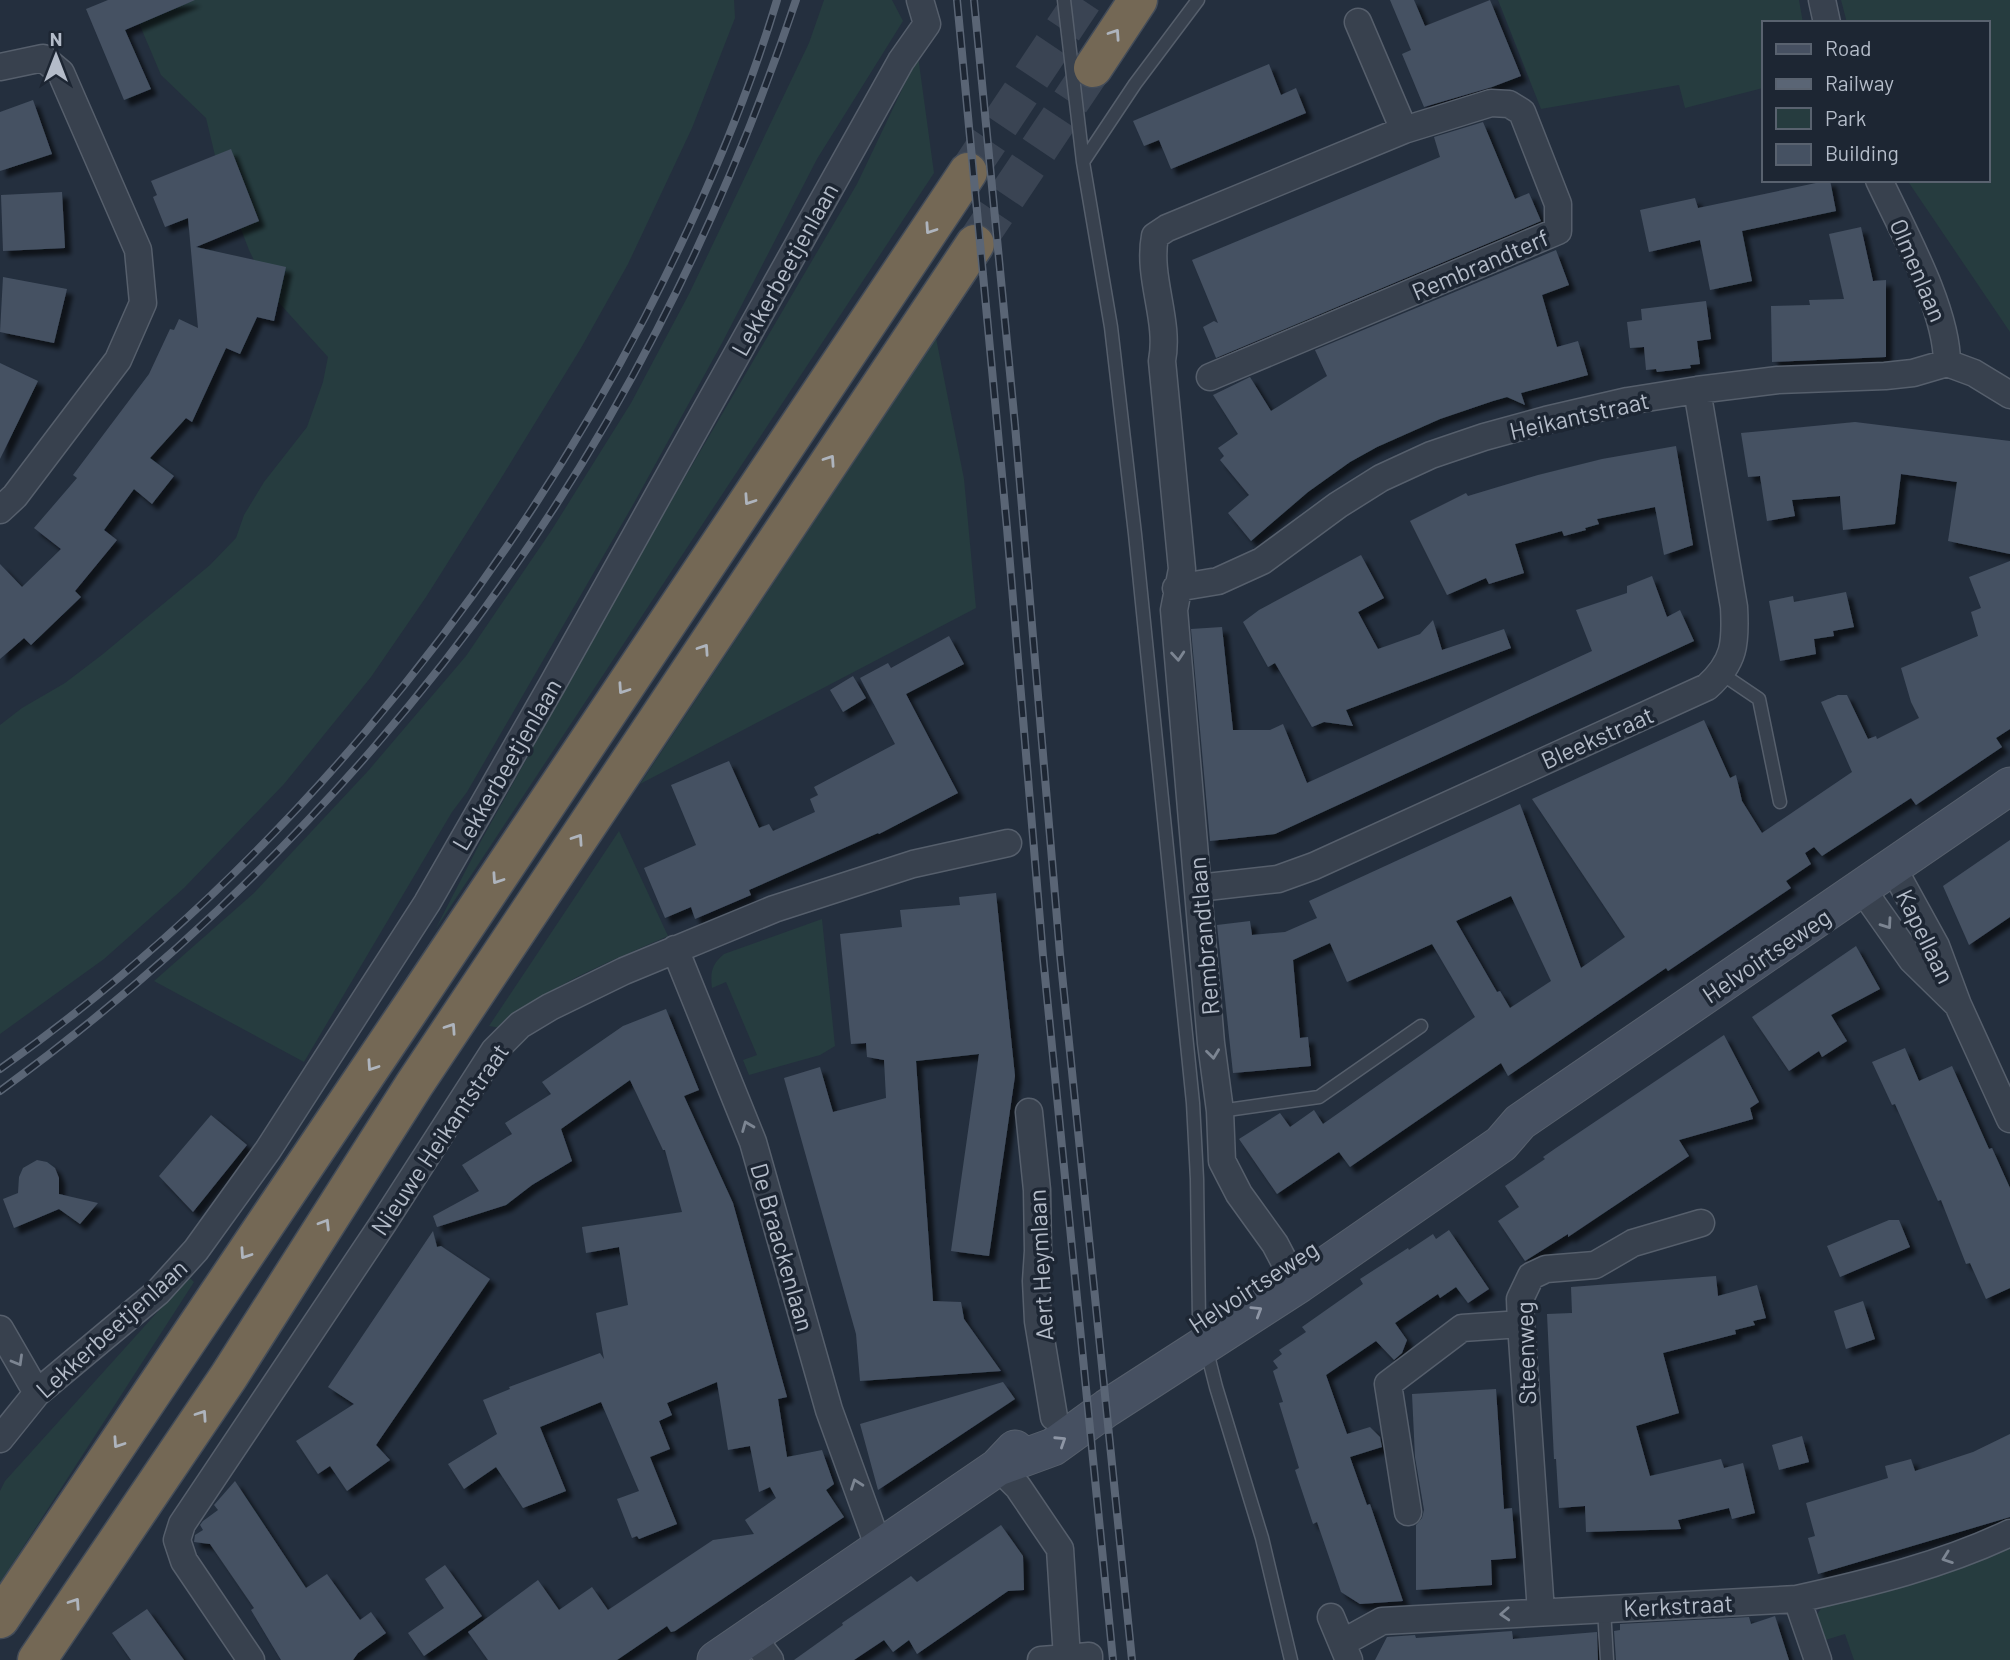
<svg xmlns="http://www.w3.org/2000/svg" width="2010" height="1660" font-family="Barlow,sans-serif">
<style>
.green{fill:#263c3f}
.building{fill:#455162;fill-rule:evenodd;filter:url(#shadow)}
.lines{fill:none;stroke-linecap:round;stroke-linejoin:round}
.highway-tunnel{stroke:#3a4453;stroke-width:38;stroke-dasharray:38 19;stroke-linecap:butt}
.lane-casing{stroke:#565f6c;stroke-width:15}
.street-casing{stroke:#565f6c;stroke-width:29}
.secondary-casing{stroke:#565f6c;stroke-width:39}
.highway-casing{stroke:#434c59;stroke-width:41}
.lane{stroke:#38414e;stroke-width:12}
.street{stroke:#38414e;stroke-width:26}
.secondary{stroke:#465061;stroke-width:37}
.highway{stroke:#746855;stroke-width:38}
.rail-casing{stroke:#5a6575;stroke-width:8}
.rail{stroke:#1d2633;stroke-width:5;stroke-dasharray:16;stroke-linecap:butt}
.oneway{stroke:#aeb4bd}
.oneway2{stroke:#7c8592}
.oneway3{stroke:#8e96a5}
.labels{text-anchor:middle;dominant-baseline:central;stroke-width:7;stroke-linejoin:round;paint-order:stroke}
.street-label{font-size:24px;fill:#b4bcc9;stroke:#1d2633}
</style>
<defs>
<filter id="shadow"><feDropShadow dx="6" dy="6" stdDeviation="2" flood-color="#0009"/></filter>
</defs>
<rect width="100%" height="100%" fill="#242f3e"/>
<path class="green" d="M112 0H734L735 18 692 128 628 264 581 348 500 480 426 597 371 677 284 784 184 888 104 959 0 1034V725L22 708 65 683 103 654 210 565 236 538 244 515 264 482 307 427 323 382 328 357 271 294 249 250 219 172 206 118 161 75 133 9Z
M824 0H892L903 21 817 159 722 343 634 503 467 792 452 812 304 1062 154 981 254 893 368 771 466 656 551 531 631 403 689 294 809 43Z
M1498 0H1799L1803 23H1763V88L1685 108 1679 85 1541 109Z
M1841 0H2010V332L1907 180H1987V23H1847Z
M918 56 934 173 435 930 482 839 650 537 857 184Z
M936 338 964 479 976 608 640 784Z
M619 831 668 936C610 962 549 984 501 1028L489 1026Z
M822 919 835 1046 820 1055 749 1075 743 1060 757 1055 726 982 712 988C710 972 712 964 724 954Z
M189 1277 194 1282 0 1583V1491L5 1481Z
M2010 1544V1660H1854L1845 1634 1822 1641C1817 1627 1811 1614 1826 1605Z"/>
<path class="building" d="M108 0H195L125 30 151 89 124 100 86 9Z
M1390 0H1414L1425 26 1490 0 1521 76 1492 87 1424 107 1402 54 1411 50Z
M1269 64 1281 95 1296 88 1306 113 1171 169 1159 140 1144 146 1133 121Z
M33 100 52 154 0 171V112Z
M1483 122 1515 199 1529 193 1541 221 1216 358 1203 327 1214 321 1218 323 1192 260 1440 157 1434 137Z
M231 149 259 221 196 247 286 267 274 321 257 317 240 354 226 348 192 422 186 418 150 458 174 476 152 504 134 489 104 530 117 540 75 591 81 597 31 645 24 638 0 659V564L22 587 61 549 34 528 77 478 73 475 149 374 170 329 174 330 179 319 198 328 188 218 165 227 153 197 157 195 151 181Z
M1830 180 1836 211 1742 231 1752 281 1710 290 1700 240 1649 252 1640 210 1695 198 1698 208Z
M62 192 65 248 3 251 1 195Z
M1861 227 1873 281 1886 280V357L1772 362 1771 306 1810 305 1809 300 1844 299 1829 234Z
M1556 250 1569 285 1542 295 1557 347 1578 341 1588 375 1521 393 1525 405 1507 397 1493 401 1440 419 1377 447 1350 462 1308 492 1251 541 1228 513 1249 495 1220 460 1224 456 1218 448 1238 434 1213 395 1250 377 1271 411 1327 376 1315 350Z
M3 277 67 289 54 343 0 332Z
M1706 301 1711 339 1697 341 1700 364 1690 365 1691 368 1657 372 1656 369 1646 370 1644 347 1630 348 1627 322 1642 320 1641 309Z
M0 363 38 381 0 459Z
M1855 422 2010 441V554L1948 541 1957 482 1901 474 1895 524 1843 530 1840 496 1792 500 1795 516 1767 521 1760 476 1748 477 1741 433Z
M1676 446 1693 545 1664 555 1655 507 1597 519 1599 524 1585 528 1586 530 1564 536 1562 531 1515 544 1524 573 1489 584 1486 578 1447 595 1410 521 1466 493 1468 496 1538 475 1602 459Z
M1361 555 1384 598 1358 612 1378 649 1420 634 1433 620 1442 650 1504 629 1511 648 1346 710 1353 726 1324 722 1312 727 1275 663 1268 667 1243 622 1259 610Z
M2010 561V729L1996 738 2002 747 1916 805 1911 798 1822 856 1814 847 1805 853 1811 864 1786 881 1791 888 1668 971 1666 968 1508 1076 1501 1063 1350 1167 1339 1152 1277 1194 1239 1139 1280 1113 1290 1127 1314 1110 1323 1124 1475 1017 1432 944 1347 982 1330 943 1293 960 1300 1038 1308 1037 1311 1066 1233 1073 1217 925 1250 921 1252 935 1285 932 1317 918 1309 901 1520 804 1581 968 1625 937 1532 799 1704 720 1730 778 1736 775 1742 801 1762 833 1852 772 1821 702 1838 695H1847L1868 739 1876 736 1877 739 1919 718 1911 702 1901 668 1978 636 1971 612 1981 608 1969 577ZM1511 896 1551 981 1510 1008 1500 991 1497 992 1456 921Z
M1652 576 1667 617 1680 610 1694 641 1275 834 1210 841 1191 629 1222 627 1233 730H1270L1283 724 1307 783 1592 651 1576 610 1627 593V586Z
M1846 592 1854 627 1833 631 1834 636 1814 639 1816 654 1780 661 1769 601 1793 596 1794 602Z
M949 636 964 664 906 694 958 793 879 834 878 833 749 890 751 895 695 919 691 907 665 918 644 868 696 845 671 785 729 761 759 828 769 824 773 831 815 812 810 799 818 795 814 787 895 744 860 678 888 663 891 668Z
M853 676 866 698 843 712 830 690Z
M2010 840V917L1969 945 1943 886Z
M996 893 1015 1076 989 1256 951 1251 979 1054 916 1061 933 1301 961 1302 964 1319 1001 1371 860 1381 856 1334 784 1078 820 1067 833 1112 886 1098 884 1060 867 1057 866 1043 851 1044 840 934 902 927 900 910 960 905 959 897Z
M1856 946 1880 989 1831 1015 1847 1041 1822 1057 1819 1051 1789 1071 1752 1017Z
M666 1009 699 1090 684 1096 733 1203 787 1397 778 1399 787 1457 822 1450 834 1484 826 1490 844 1517 675 1631 671 1632 667 1626 617 1660H488L468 1632 538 1580 559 1610 592 1587 608 1610 713 1540 754 1534 745 1520 776 1498 770 1487 759 1492 750 1446 728 1450 717 1382 667 1403 672 1415 659 1421 670 1449 650 1457 677 1524 639 1539 637 1536 632 1538 617 1499 639 1491 601 1402 540 1427 566 1491 523 1508 496 1467 464 1489 448 1464 497 1434 483 1400 510 1389 509 1387 600 1353 604 1359 596 1313 628 1305 619 1247 586 1253 582 1227 682 1212 665 1150H663L630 1080 561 1129 572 1161 532 1185 506 1205 437 1227 433 1216 479 1191 462 1165 512 1134 505 1123 551 1094 542 1082 623 1026Z
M1724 1035 1759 1102 1750 1108 1753 1119 1679 1140 1689 1156 1568 1237V1234L1525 1261 1498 1221 1519 1207 1505 1186 1545 1159 1543 1157 1556 1148Z
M1905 1048 1919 1081 1952 1066 1989 1149 1992 1148 2010 1188V1288L1986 1299 1970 1263 1966 1264 1941 1200 1938 1201 1895 1104 1892 1105 1872 1062Z
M211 1115 247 1145 193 1212 159 1176Z
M37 1160 47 1162 55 1168 59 1178V1194L98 1203 80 1224 59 1209 14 1228 3 1199 18 1193 19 1177 23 1168Z
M1889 1220H1899L1910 1247 1840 1277 1827 1246Z
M1449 1230 1489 1289 1468 1303 1456 1287 1440 1298 1438 1294 1395 1323 1407 1340 1402 1353 1394 1360 1376 1341 1326 1375 1347 1434 1370 1427 1380 1437 1382 1447 1350 1457 1367 1505 1370 1504 1403 1601 1360 1604 1341 1592 1317 1522 1313 1524 1295 1470 1299 1468 1279 1403 1283 1402 1273 1371 1278 1368 1273 1361 1282 1354 1279 1350 1306 1332 1302 1327 1363 1284 1360 1279 1408 1248 1409 1250 1433 1234 1436 1239Z
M433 1231 437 1247 441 1246 490 1279 376 1445 390 1460 347 1491 330 1466 318 1474 296 1441 354 1404 328 1387Z
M1716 1276 1718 1296 1757 1285 1766 1318 1753 1321 1755 1325 1735 1330 1736 1334 1663 1353 1679 1413 1636 1426 1650 1476 1721 1459 1724 1468 1743 1463 1755 1513 1732 1519 1729 1508 1678 1520 1681 1529 1586 1532 1585 1506 1559 1508 1556 1459H1554L1547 1314 1572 1313 1571 1287Z
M1863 1301 1875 1339 1846 1349 1834 1311Z
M1003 1382 1015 1399 878 1490 860 1424Z
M1496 1389 1504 1509 1512 1508 1516 1558 1491 1560 1492 1585 1416 1590V1525L1422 1518 1424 1510 1415 1457 1412 1394Z
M2010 1434V1517L1818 1574 1808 1538 1815 1536 1806 1503 1888 1478 1885 1466 1911 1459 1915 1471 1973 1452Z
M1802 1436 1809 1462 1779 1470 1772 1445Z
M235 1481 306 1588 327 1574 360 1620 371 1612 386 1633 358 1653 353 1660H281L251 1610 254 1608 210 1544 194 1542 195 1535 203 1530 200 1525 203 1521 218 1510 214 1505Z
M1001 1525 1023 1556 1024 1590 1008 1591 917 1654 909 1640 893 1652 884 1640 854 1660H794L843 1625 842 1623 911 1576 917 1582Z
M445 1565 482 1616 424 1656 408 1633 444 1608 425 1579Z
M147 1609 184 1660H131L112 1633Z
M1775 1616 1789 1660H1616L1614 1631 1620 1630V1624L1749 1617 1751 1624Z
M1512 1631 1513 1639 1597 1632 1598 1660H1375L1387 1637 1415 1635 1416 1638Z"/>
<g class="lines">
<path class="highway-tunnel" d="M968 172 1083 0
M975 244 1093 68"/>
<defs>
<path id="lane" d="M1064 0 1083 162 1111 327 1135 534 1193 1103 1197 1179 1199 1320 1216 1387 1262 1538 1291 1660
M1083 162 1135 84 1198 0
M1722 674 1759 699 1780 802
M1220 1111 1319 1097 1421 1026
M1604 1609 1607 1660"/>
<path id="street" d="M1822 0 1827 23
M1358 22 1404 130
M0 67 43 58 61 73 138 250 143 303 118 360 15 496 0 510
M1879 180C1903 231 1947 309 1947 363
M1210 377 1558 231V204L1522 112 1509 104 1491 103 1404 130 1167 228 1155 236C1147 278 1170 320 1162 361L1182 569 1174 610 1211 1043 1220 1111 1222 1161 1239 1194 1275 1244 1286 1265
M1176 588 1218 581 1262 561 1338 505 1381 478 1431 455 1484 437 1546 420 1628 401 1697 390 1778 380 1885 376 1913 373 1947 363 1974 373 2010 395
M1198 888 1278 879 1314 866 1707 687C1735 662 1736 643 1734 607L1697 390
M1862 889 1912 960 1958 1005 1936 946 1893 868
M675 949 753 1142 829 1410 879 1548
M1958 1005 2010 1119
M1029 1112 1037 1190 1038 1251 1036 1281 1038 1321 1054 1417
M0 1329 37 1393
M0 1439 37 1393 158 1292 196 1250 268 1150 427 903 552 685 901 61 927 24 920 0
M998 1467 1018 1487 1060 1549 1067 1658 1089 1656V1660
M1408 1512 1388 1384 1462 1328 1521 1324
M1797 1599 1818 1660
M1541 1612 1521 1324 1520 1299 1531 1276 1546 1269 1595 1265 1633 1243 1701 1223
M1331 1617 1349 1660
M751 1635 770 1660
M1342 1643 1382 1621 1797 1599C1869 1583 1943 1565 2010 1533
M251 1660 184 1561 177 1540 182 1524 384 1222 494 1051 520 1025 550 1007 624 971 774 909 913 864 1008 843
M1041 1660 1067 1658"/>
<path id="secondary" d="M998 1467 1053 1447 1107 1408 1299 1284 1501 1144 1520 1122 2010 786
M716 1660 998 1467 1015 1449"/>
<path id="highway" d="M1093 68 1138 0
M0 1619 410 1009 968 172
M37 1660 229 1376 414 1085 975 244"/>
</defs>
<use href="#lane" class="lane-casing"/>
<use href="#street" class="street-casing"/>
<use href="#secondary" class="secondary-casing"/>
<use href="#highway" class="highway-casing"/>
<use href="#lane" class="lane"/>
<use href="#street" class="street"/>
<use href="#secondary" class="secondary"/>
<use href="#highway" class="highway"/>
<defs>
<path id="rail" d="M957 0 1007 528 1043 956 1113 1660
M974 0 1015 425 1060 954 1132 1660
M0 1069C269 879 492 609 645 317 697 216 744 110 777 0
M0 1091C272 893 503 630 657 330 712 224 758 113 796 0"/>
</defs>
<use href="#rail" class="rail-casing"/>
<use href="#rail" class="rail"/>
</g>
<defs><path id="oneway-chevron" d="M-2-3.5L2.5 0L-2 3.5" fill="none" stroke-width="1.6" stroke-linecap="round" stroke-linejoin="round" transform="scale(1.75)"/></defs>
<g class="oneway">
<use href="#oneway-chevron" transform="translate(1115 34) rotate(-56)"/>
<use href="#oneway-chevron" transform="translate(930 229) rotate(124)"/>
<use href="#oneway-chevron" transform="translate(830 460) rotate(-56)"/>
<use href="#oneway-chevron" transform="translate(749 500) rotate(124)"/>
<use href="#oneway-chevron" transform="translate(704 649) rotate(-56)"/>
<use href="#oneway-chevron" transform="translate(623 689) rotate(124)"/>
<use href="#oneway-chevron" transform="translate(578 839) rotate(-56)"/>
<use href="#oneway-chevron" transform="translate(497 879) rotate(124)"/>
<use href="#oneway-chevron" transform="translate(451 1028) rotate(-56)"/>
<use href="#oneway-chevron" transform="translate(372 1066) rotate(124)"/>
<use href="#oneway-chevron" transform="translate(325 1224) rotate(-58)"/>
<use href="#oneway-chevron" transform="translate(245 1254) rotate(124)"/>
<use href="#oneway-chevron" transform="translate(202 1415) rotate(-56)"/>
<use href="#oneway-chevron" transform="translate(118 1443) rotate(124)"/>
<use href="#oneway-chevron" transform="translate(75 1603) rotate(-56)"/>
</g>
<g class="oneway2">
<use href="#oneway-chevron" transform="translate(1178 656) rotate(85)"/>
<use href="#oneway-chevron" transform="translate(1887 924) rotate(55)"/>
<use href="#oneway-chevron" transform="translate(1213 1054) rotate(83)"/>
<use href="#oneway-chevron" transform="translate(747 1126) rotate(-112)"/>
<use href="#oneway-chevron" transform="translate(18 1361) rotate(60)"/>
<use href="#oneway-chevron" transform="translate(856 1484) rotate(-110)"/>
<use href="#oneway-chevron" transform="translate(1947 1558) rotate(160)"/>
<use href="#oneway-chevron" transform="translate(1505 1614) rotate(177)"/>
</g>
<g class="oneway3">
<use href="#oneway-chevron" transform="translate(1257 1311) rotate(-32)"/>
<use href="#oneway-chevron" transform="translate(1061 1441) rotate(-33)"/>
</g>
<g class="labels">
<g class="street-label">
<text transform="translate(1480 264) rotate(-23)">Rembrandterf</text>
<text transform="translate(784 269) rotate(-61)">Lekkerbeetjenlaan</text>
<text transform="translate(1919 270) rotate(67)">Olmenlaan</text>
<text transform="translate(1579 415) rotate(-13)">Heikantstraat</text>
<text transform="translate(1597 737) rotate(-24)">Bleekstraat</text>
<text transform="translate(506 764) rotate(-60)">Lekkerbeetjenlaan</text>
<text transform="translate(1203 936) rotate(-95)">Rembrandtlaan</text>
<text transform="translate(1926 936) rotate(64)">Kapellaan</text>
<text transform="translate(1766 955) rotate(-34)">Helvoirtseweg</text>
<text transform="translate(439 1139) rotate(-56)">Nieuwe Heikantstraat</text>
<text transform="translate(783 1247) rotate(74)">De Braackenlaan</text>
<text transform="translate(1040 1265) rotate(-93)">Aert Heymlaan</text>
<text transform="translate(1253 1286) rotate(-33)">Helvoirtseweg</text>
<text transform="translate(111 1328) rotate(-42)">Lekkerbeetjenlaan</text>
<text transform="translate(1525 1353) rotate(-92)">Steenweg</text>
<text transform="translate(1678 1605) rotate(-3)">Kerkstraat</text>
</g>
</g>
<rect x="1762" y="21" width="228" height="161" fill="#1d2633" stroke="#59626f" stroke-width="2"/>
<rect x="1776" y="44" width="35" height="10" fill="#465061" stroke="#59626f" stroke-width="2"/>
<text x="1825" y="56" font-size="21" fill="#b4bcc9">Road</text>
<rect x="1776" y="79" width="35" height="10" fill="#5a6575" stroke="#59626f" stroke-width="2"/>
<text x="1825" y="91" font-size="21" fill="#b4bcc9">Railway</text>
<rect x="1776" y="108" width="35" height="21" fill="#263c3f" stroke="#59626f" stroke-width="2"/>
<text x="1825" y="126" font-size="21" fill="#b4bcc9">Park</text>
<rect x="1776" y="144" width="35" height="21" fill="#455162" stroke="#59626f" stroke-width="2"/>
<text x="1825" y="161" font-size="21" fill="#b4bcc9">Building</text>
<g transform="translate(56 56)" stroke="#1d2633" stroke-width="5" paint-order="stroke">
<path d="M0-5L12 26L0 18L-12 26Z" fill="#b4bcc9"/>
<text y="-10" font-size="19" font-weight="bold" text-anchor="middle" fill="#b4bcc9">N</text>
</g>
</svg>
